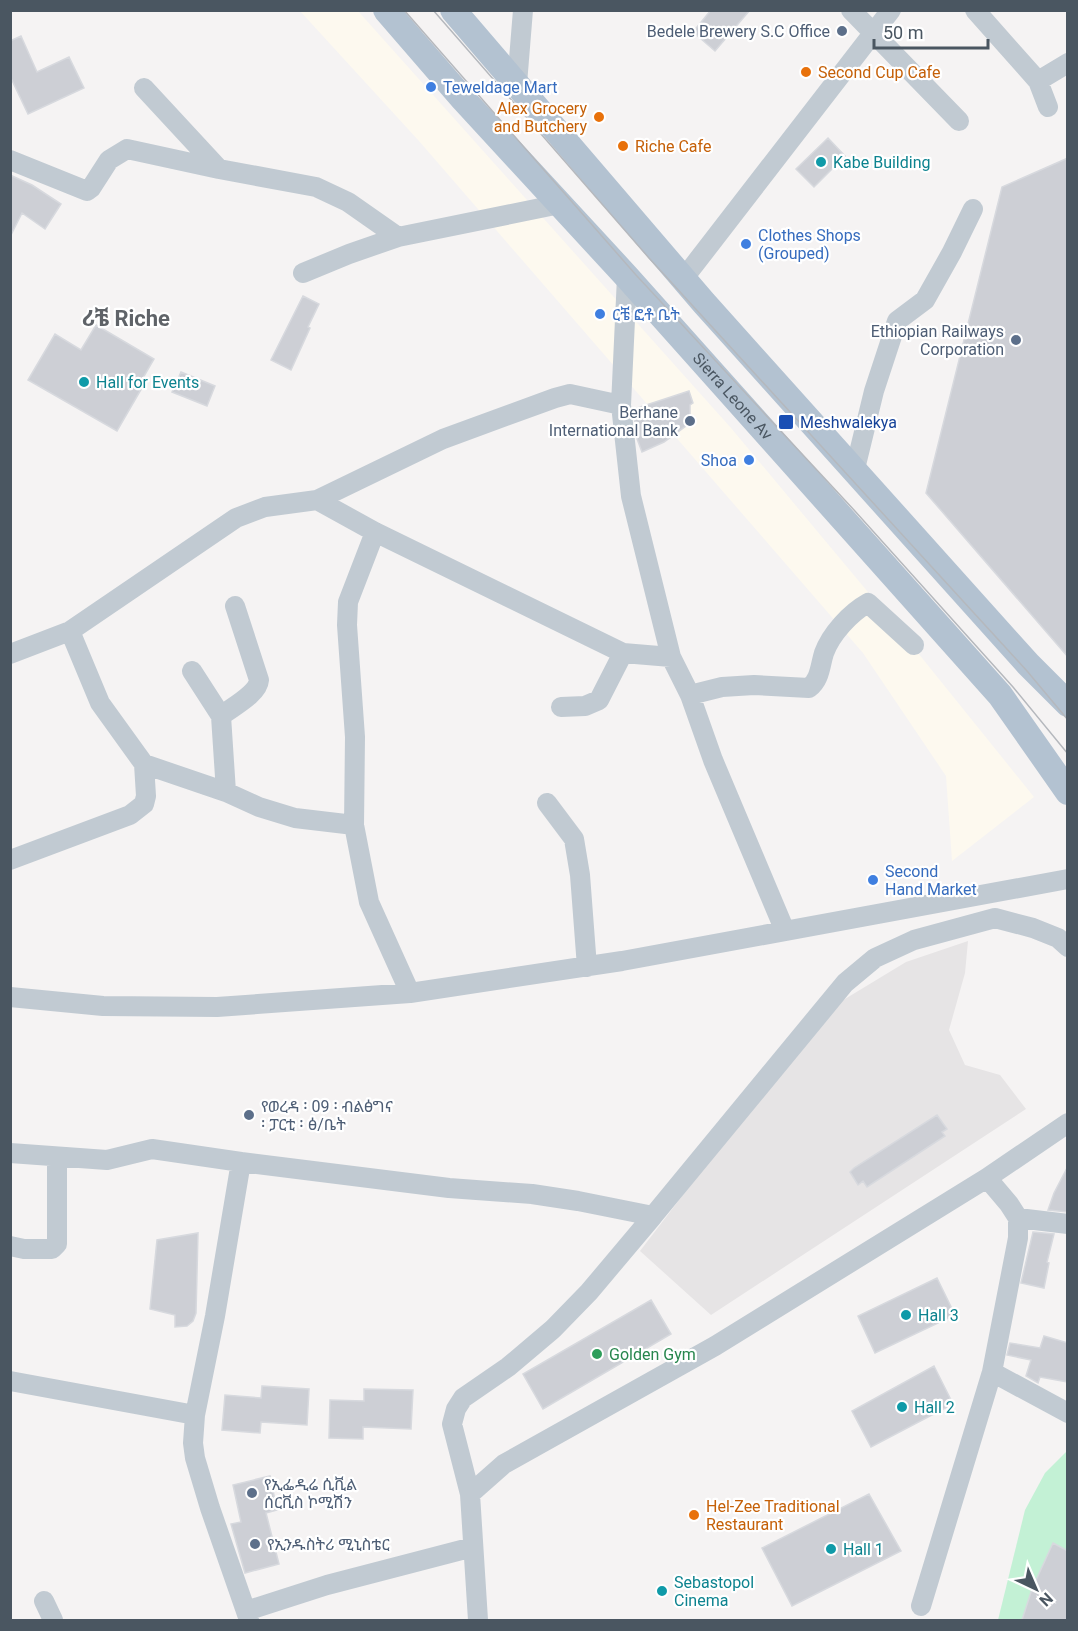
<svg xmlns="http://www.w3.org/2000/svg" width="1078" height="1631" font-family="Roboto,'Noto Sans Ethiopic',sans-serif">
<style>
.commercial{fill:#fdf9ef}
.education{fill:#e6e4e5}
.green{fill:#c3f1d5}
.building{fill:#cdcfd5;stroke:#d7d9de;stroke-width:1.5}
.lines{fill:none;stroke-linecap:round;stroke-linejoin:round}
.minor{stroke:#c1cad2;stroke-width:20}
.major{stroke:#b3c2d1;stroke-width:26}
.tram{stroke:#b5b8bd;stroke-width:1.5}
.service-dot{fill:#5c6f8a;stroke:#fff;stroke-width:2}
.food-dot{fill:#e8710a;stroke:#fff;stroke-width:2}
.shop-dot{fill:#3f7fe0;stroke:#fff;stroke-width:2}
.culture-dot{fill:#0f9aa8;stroke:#fff;stroke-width:2}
.transit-dot{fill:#1a4fb4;stroke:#fff;stroke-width:2}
.leisure-dot{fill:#2e9e5b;stroke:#fff;stroke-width:2}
.labels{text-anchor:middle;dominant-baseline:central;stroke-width:4.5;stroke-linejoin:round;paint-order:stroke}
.service-label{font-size:16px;fill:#4e5e75;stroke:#fff;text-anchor:end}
.food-label{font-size:16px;fill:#c56008;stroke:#fff;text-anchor:start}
.shop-label{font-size:16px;fill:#366cbe;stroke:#fff;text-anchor:start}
.culture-label{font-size:16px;fill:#0d838f;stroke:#fff;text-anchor:start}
.street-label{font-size:16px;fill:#4a5661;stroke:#fff}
.transit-label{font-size:16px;fill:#164399;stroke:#fff;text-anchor:start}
.leisure-label{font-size:16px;fill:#27864d;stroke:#fff;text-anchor:start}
.district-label{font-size:22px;font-weight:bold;fill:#5f6368;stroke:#fff}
</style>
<rect width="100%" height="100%" fill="#f5f3f3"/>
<path class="commercial" d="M300 11H358L731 428 893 622 1034 797 952 861 946 776 863 653 419 141Z"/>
<path class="education" d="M968 941 965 973 949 1030 965 1065 1000 1075 1026 1109 711 1315 640 1251 732 1131 840 1002 906 962Z"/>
<path class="green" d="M1067 1451V1620H998L1025 1510 1045 1473Z"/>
<path class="building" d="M711 10H750L715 51 693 32Z
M21 36 37 72 69 57 84 88 28 114 10 76V41Z
M828 138 845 156 814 187 796 169Z
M1068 158V657L926 493 1002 187Z
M10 175 32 185 61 204 45 229 22 213 10 237Z
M303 296 319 304 308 327 310 328 291 370 271 360Z
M96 325 154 359 140 383 143 386 117 431 28 380 55 334 81 350Z
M181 372 215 386 207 406 172 392Z
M689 391 693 403 690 405V423L664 442 642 452 636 436 634 409Z
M937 1115 947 1129 942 1132 945 1136 867 1187 863 1181 858 1185 850 1172 854 1168Z
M1068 1166V1212L1048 1210 1054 1193Z
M1033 1232 1054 1234 1047 1262 1049 1263 1044 1288 1021 1283Z
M198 1233 196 1313 193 1321 187 1326 175 1327V1315L150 1309 157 1240Z
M937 1278 955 1315 875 1353 858 1316Z
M651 1300 671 1334 543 1409 523 1374Z
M1044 1336 1068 1343V1382L1040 1377 1038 1383 1026 1376 1031 1360 1007 1355 1010 1343 1040 1348Z
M934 1366 953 1404 871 1447 852 1411Z
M262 1386 309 1389 307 1425 261 1422 260 1433 222 1430 225 1395 261 1398Z
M364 1389 413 1390 411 1429 363 1427V1439L329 1438 330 1400 364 1401Z
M270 1476 277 1510 266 1513 279 1564 245 1573 231 1524 241 1522 233 1485Z
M869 1494 901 1551 792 1606 762 1548Z
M1053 1543 1068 1551V1620H1022L1032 1589Z"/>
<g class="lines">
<path class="minor" d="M851 10 959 121
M975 10 1038 81 1048 107
M1038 81 1068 63
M517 84 523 10
M144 88 219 169
M10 160 87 191 91 188 109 160 127 149 219 169 316 187 348 202 398 237 560 204
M303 273 349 254 398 237
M627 277 621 405 631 496 671 657 690 695 713 760 785 931
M684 278 891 10
M855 469 874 391 897 321 925 300 952 252 973 209
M317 500 443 439 555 398 570 394 621 405
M375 532 348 602 347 625 355 737 354 825 369 902 410 993
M10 654 70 631 236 518 265 507 317 500 375 532 623 653 671 657
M192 671 221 716
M690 695 722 687 754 685 809 688C820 680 820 666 824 653 831 634 850 613 868 603L914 645
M561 707 585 706 599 700 623 653
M144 764 226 792 259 807 295 818 354 825
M226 792 221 716C232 707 258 694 259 680L235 606
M547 803 574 839 580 875 587 967
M10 860 130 815 144 804 146 796 144 764 100 703 70 631
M10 997 103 1006 217 1007 410 993 622 961 1068 879
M10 1153 107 1160 152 1149 241 1162
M1018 1218 1068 1224
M10 1246 24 1249H52L57 1244V1157
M992 1372 1068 1413
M10 1381 195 1415
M470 1494 452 1424 456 1409 463 1398 508 1367 553 1329 589 1292 653 1216
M44 1601 53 1620
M921 1606 992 1372 1018 1238V1218L1009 1204 987 1178
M246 1611 327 1585 473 1547
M249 1620 210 1508 195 1458 193 1443 195 1415 215 1316 241 1162 449 1188 532 1194 578 1201 653 1216 845 983 875 958 914 940 995 918 1033 928 1058 938 1068 947
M478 1620 470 1494 504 1464 715 1346 987 1178 1068 1123"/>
<g class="major">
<path id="s1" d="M386 10 463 99 627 277 1000 695 1068 792"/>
<path d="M453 10 704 303 1028 664 1068 704"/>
</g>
<path class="tram" d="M404 10 636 275 854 510 1013 687 1068 754
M433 10 649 258 1027 671 1068 720"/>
</g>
<g class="service-dot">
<circle cx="842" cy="31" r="6"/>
<circle cx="1016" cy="340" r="6"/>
<circle cx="690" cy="421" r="6"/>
<circle cx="249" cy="1115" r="6"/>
<circle cx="252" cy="1493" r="6"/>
<circle cx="255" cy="1544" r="6"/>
</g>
<g class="food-dot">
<circle cx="806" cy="72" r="6"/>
<circle cx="599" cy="117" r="6"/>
<circle cx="623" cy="146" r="6"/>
<circle cx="694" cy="1515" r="6"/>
</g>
<g class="shop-dot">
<circle cx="431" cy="87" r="6"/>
<circle cx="746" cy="244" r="6"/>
<circle cx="600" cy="314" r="6"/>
<circle cx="749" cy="460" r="6"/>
<circle cx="873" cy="880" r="6"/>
</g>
<g class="culture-dot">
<circle cx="821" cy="162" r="6"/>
<circle cx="84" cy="382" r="6"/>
<circle cx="906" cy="1315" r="6"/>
<circle cx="902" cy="1407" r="6"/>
<circle cx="831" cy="1549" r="6"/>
<circle cx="662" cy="1591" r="6"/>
</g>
<rect class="transit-dot" x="778" y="414" width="16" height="16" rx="3"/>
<circle class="leisure-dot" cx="597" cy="1354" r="6"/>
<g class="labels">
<g class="service-label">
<text x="830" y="31">Bedele Brewery S.C Office</text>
<text x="1004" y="331">Ethiopian Railways<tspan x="1004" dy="18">Corporation</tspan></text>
<text x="678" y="412">Berhane<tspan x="678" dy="18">International Bank</tspan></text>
<text x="261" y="1106" text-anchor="start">የወረዳ ፡ 09 ፡ ብልፅግና<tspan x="261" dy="18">፡ ፓርቲ ፡ ፅ/ቤት</tspan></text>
<text x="264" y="1484" text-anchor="start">የኢፌዲሬ ሲቪል<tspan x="264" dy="18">ሰርቪስ ኮሚሽን</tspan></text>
<text x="267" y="1544" text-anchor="start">የኢንዱስትሪ ሚኒስቴር</text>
</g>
<g class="food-label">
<text x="818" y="72">Second Cup Cafe</text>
<text x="587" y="108" text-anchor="end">Alex Grocery<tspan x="587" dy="18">and Butchery</tspan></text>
<text x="635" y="146">Riche Cafe</text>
<text x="706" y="1506">Hel-Zee Traditional<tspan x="706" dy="18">Restaurant</tspan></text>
</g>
<g class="shop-label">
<text x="443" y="87">Teweldage Mart</text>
<text x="758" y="235">Clothes Shops<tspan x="758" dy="18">(Grouped)</tspan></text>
<text x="612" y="314">ርቼ ፎቶ ቤት</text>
<text x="737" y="460" text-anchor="end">Shoa</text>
<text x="885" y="871">Second<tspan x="885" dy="18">Hand Market</tspan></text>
</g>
<g class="culture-label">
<text x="833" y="162">Kabe Building</text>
<text x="96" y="382">Hall for Events</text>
<text x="918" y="1315">Hall 3</text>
<text x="914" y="1407">Hall 2</text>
<text x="843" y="1549">Hall 1</text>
<text x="674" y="1582">Sebastopol<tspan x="674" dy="18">Cinema</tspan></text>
</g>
<g class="street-label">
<text stroke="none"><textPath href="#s1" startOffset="519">Sierra Leone Av</textPath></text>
</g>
<g class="transit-label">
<text x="800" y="422">Meshwalekya</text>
</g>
<g class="leisure-label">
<text x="609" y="1354">Golden Gym</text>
</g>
<g class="district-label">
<text x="126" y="318">ሪቼ Riche</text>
</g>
</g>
<rect width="1078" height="1631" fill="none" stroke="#4a5661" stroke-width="24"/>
<g transform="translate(1036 1589) rotate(136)" stroke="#ffffff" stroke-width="4.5" paint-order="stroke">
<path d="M0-4.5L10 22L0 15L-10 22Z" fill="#4a5661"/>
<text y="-9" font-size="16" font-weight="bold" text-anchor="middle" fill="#4a5661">N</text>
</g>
<path d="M874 39v9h114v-9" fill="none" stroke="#4a5661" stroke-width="3"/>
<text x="883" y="39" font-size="18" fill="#4a5661" stroke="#ffffff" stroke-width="4.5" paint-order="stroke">50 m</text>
</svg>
